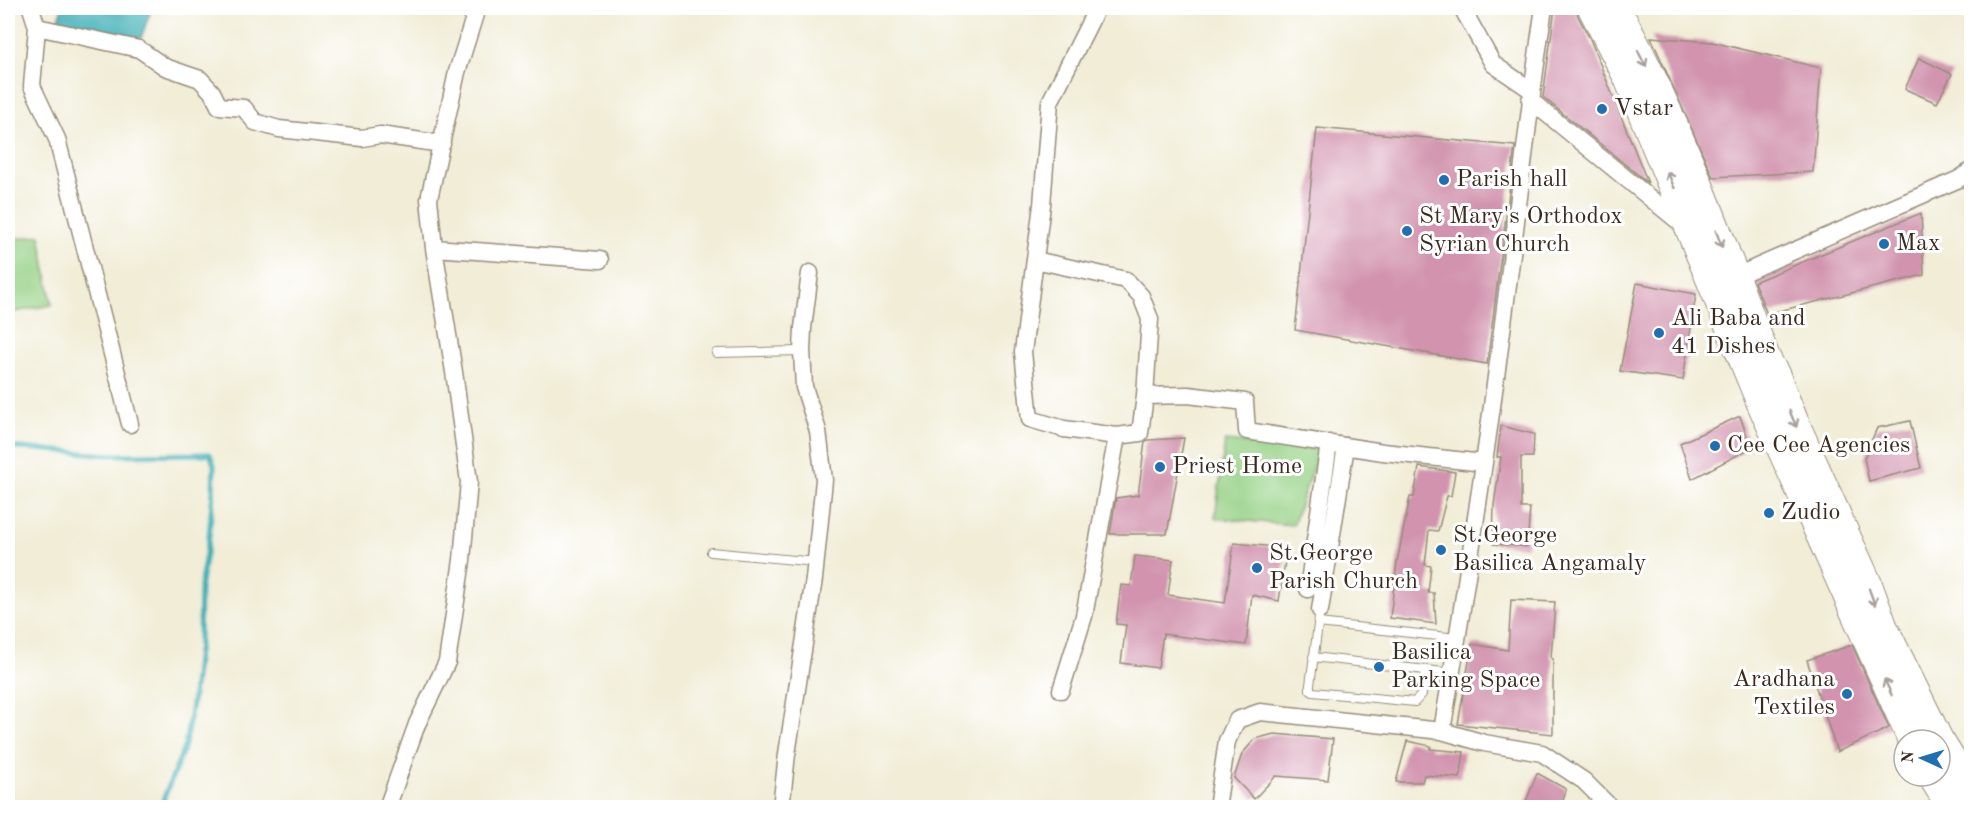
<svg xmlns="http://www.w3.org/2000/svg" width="1979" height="815" font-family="'Old Standard TT',serif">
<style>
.green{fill:#95d185;stroke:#687e52;stroke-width:1.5}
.water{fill:#3fb0b8;stroke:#3d6d6b;stroke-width:1.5}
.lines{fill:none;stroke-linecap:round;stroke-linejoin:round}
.stream{stroke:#3fb0b8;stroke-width:5}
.building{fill:#d193ad}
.lane-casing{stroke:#968c7a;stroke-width:10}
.street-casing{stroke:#968c7a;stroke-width:19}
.highway-casing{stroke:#968c7a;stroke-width:32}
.lane{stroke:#fff;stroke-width:8}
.street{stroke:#fff;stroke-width:16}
.highway{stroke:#fff;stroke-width:30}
.oneway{stroke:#a79f9a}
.poi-dot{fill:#1f6fb2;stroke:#fff;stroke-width:2}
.labels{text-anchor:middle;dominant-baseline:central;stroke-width:6;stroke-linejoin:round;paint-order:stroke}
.poi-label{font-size:24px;fill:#3b2a1e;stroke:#fff;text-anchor:start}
</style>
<rect width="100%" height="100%" fill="#fff"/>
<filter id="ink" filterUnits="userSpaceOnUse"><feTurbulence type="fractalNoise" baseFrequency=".0167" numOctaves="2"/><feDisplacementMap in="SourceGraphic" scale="12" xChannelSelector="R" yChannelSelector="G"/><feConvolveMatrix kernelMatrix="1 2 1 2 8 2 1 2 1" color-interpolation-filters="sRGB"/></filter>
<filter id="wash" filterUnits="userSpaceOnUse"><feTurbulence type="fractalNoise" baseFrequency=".008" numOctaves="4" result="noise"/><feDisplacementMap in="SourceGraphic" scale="24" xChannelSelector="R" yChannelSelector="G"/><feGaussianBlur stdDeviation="1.35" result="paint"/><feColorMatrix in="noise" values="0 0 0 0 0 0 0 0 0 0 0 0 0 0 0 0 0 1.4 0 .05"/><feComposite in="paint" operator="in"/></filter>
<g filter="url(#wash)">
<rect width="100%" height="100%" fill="#f1edd7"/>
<path class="green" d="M40 235 52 305 8 313V240Z
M1225 441 1319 450 1293 525 1215 518Z"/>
<path class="water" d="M62 8H152L141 38 56 25Z"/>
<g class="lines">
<path class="stream" d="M8 447 110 455 210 454 214 465 213 491 209 537 200 588 199 643 192 704 185 745 160 808"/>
</g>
<g id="blocks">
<path class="building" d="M1555 8H1576L1578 16 1590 39 1648 183 1543 97Z
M1651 37 1712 42 1821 68 1813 172 1713 177Z
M1919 58 1952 74 1937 103 1905 89Z
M1317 128 1515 146 1487 364 1295 330Z
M1921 213 1924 275 1767 314 1754 282Z
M1637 283 1696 294 1683 380 1620 371Z
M1740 416 1751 448 1692 479 1680 443Z
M1910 421 1921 468 1869 481 1864 458 1877 428Z
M1501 426 1534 434 1533 457H1521V508H1530L1527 547 1493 544 1494 505 1501 457H1497Z
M1184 438 1167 534H1110L1116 498 1138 495 1145 442 1148 440Z
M1419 467 1455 472 1451 496H1447L1438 531 1429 530 1425 565 1431 566 1428 593H1434L1436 624 1390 618 1397 562 1410 497H1414Z
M1234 543 1287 548 1279 601 1252 595 1246 645 1163 634 1158 668 1121 663 1126 625 1116 624 1121 585 1131 586 1135 556 1173 560 1168 595 1225 603Z
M1511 600 1555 602 1551 658 1553 659V734L1458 724 1472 644 1508 650Z
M1852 645 1889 728 1837 752 1807 660Z
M1274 734 1333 739 1328 780 1276 776 1254 799 1234 778 1242 754 1255 739Z
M1407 741 1431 746 1430 749 1464 752 1460 778 1424 775 1422 782H1396Z
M1537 773 1566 789 1561 807H1524Z"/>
</g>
</g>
<g filter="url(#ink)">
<use href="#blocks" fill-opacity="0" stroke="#968c7a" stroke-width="1.5"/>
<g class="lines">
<defs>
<path id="lane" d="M716 353 802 351
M711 552 816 562
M1320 610 1310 685V690L1313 692 1415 702 1422 694 1425 670
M1318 623 1457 638
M1313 657 1452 673"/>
<path id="street" d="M31 8 37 27 139 49 165 67 200 79 212 92 219 106 244 108 255 122 279 129 362 138 380 135 442 144
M1462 8 1493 64 1531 90
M1544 8C1529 105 1519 203 1506 300 1488 444 1466 588 1442 731L1484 743 1542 753 1584 781 1611 808
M37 27 32 86 57 139 130 424
M1530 100 1683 225
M434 248 600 260
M1035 260 1126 280 1141 296 1150 319 1145 396
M1734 277 1959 179 1972 170
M1117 436 1140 433 1145 396 1188 395 1245 402 1247 431 1383 452 1484 463
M1308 589 1329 443
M1320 610 1346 446
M1061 690 1084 616 1117 436 1064 429 1030 419 1023 352 1042 205 1050 102 1097 8
M387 808 417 724 447 662 462 560 469 482 454 372 434 248 429 199 457 72 477 8
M781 808 787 754 814 579 824 480 818 431 804 387 802 351 803 328 810 273
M1217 808 1227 741 1237 720 1260 712 1442 731"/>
<path id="highway" d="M1593 8 1629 78 1761 401 1913 740
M1615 8C1677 119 1719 240 1765 358L1775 376 1793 421 1866 582 1882 626 1938 740
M1940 743 1972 795
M1933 776 1953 808"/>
</defs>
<use href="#lane" class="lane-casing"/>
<use href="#street" class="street-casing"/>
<use href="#highway" class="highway-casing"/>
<use href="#lane" class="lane"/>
<use href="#street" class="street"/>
<use href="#highway" class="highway"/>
</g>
<defs><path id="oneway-shaft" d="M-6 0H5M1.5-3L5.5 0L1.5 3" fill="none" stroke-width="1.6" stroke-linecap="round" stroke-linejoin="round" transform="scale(1.5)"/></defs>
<g class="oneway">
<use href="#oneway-shaft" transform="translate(1642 59) rotate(63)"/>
<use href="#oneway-shaft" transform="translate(1671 180) rotate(-113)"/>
<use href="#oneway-shaft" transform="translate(1719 239) rotate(69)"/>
<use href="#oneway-shaft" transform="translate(1793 419) rotate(67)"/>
<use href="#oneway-shaft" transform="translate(1872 597) rotate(70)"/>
<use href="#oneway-shaft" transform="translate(1888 687) rotate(-114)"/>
</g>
</g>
<g class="poi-dot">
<circle cx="1602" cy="109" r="6"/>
<circle cx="1444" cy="180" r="6"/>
<circle cx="1407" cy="231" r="6"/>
<circle cx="1884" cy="244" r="6"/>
<circle cx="1659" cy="333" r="6"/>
<circle cx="1715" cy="446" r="6"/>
<circle cx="1160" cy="467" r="6"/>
<circle cx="1769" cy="513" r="6"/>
<circle cx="1441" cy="550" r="6"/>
<circle cx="1257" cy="568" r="6"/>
<circle cx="1379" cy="667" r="6"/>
<circle cx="1847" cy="694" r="6"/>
</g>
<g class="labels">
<g class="poi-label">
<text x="1614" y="109">Vstar</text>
<text x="1456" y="180">Parish hall</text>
<text x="1419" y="217">St Mary's Orthodox<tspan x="1419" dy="28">Syrian Church</tspan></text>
<text x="1896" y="244">Max</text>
<text x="1671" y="319">Ali Baba and<tspan x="1671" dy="28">41 Dishes</tspan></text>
<text x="1727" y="446">Cee Cee Agencies</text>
<text x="1172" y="467">Priest Home</text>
<text x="1781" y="513">Zudio</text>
<text x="1453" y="536">St.George<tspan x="1453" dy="28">Basilica Angamaly</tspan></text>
<text x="1269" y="554">St.George<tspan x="1269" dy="28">Parish Church</tspan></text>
<text x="1391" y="653">Basilica<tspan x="1391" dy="28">Parking Space</tspan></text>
<text x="1835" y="680" text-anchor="end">Aradhana<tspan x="1835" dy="28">Textiles</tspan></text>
</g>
</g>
<rect width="1979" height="815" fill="none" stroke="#fff" stroke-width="30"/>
<g transform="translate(1922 758) rotate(274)"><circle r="28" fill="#ffffff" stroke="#b1aaa5" stroke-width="1.5"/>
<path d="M0-4.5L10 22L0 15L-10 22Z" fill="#1f6fb2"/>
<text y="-9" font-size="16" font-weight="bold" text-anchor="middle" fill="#3b2a1e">N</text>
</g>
</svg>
